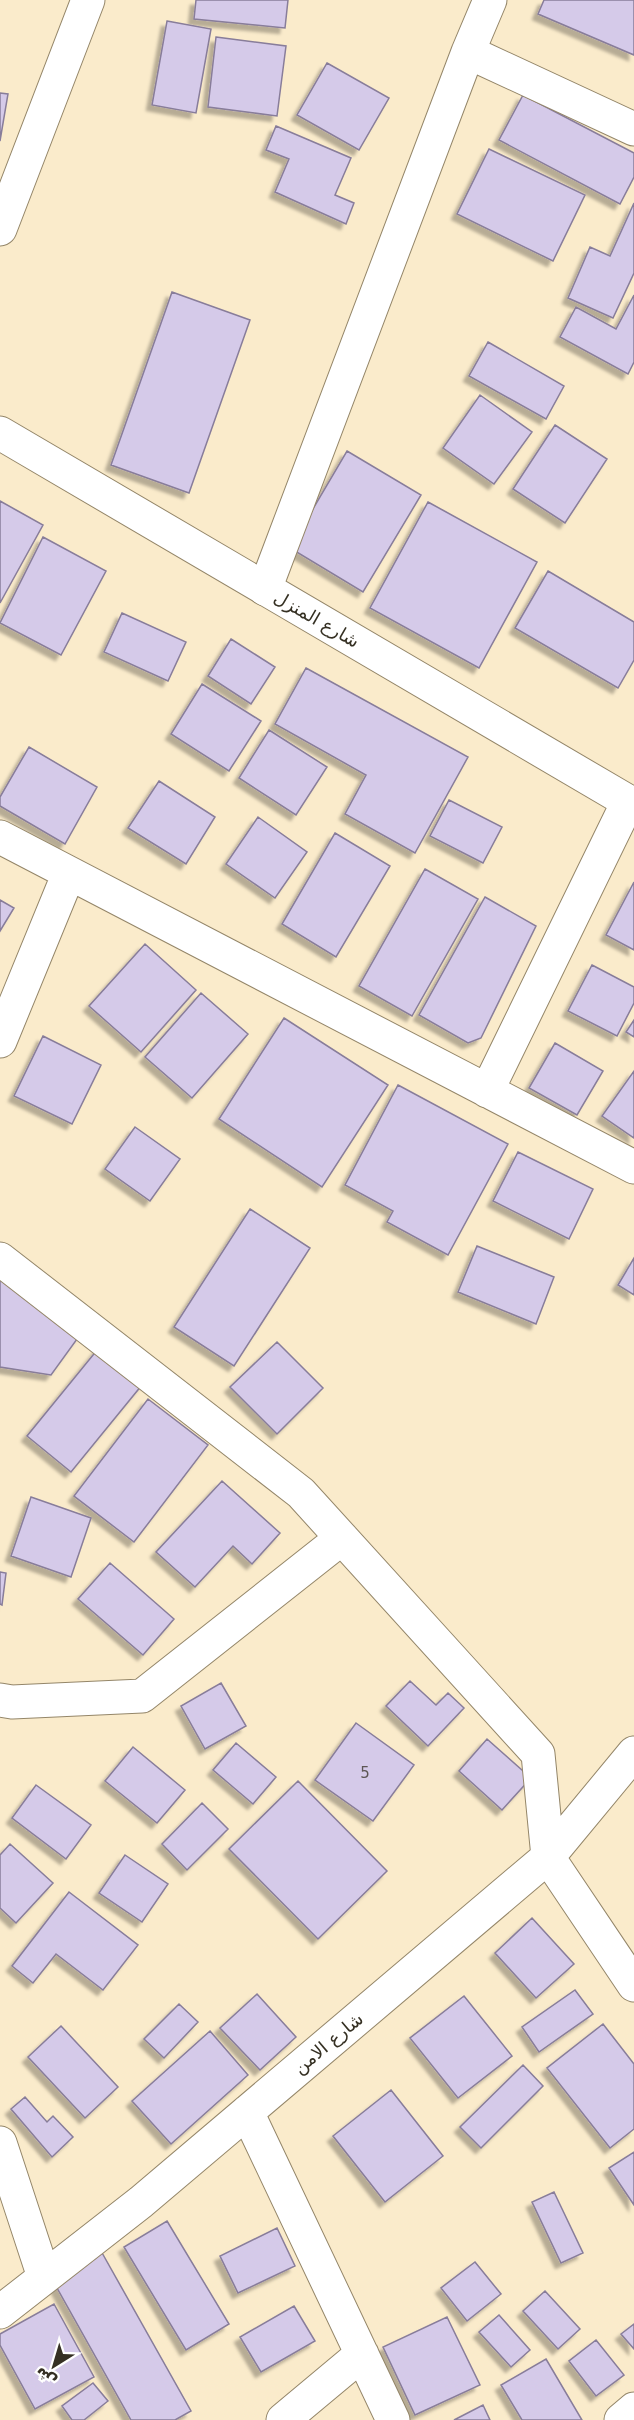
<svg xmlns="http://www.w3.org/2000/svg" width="634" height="2420" font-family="'DejaVu Sans',Vazirmatn,sans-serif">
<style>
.building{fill:#d5cae9;stroke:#887d9a;stroke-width:1.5;filter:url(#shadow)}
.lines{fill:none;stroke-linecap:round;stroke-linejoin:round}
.street-casing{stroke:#948669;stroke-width:35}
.secondary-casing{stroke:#948669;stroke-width:35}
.street{stroke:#fff;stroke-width:33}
.secondary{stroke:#fff;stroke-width:33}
.labels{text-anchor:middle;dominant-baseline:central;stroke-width:5;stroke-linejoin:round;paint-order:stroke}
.number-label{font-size:15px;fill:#5d5654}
.street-label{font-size:18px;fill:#353023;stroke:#fff}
</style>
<defs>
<filter id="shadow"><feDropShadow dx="-5.5" dy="5.5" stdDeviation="1.5" flood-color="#0004"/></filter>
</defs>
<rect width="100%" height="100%" fill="#faebcb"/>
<path class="building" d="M196 0H288L285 28 194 19Z
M544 0H634V55L538 14Z
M167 21 211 29 196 113 152 105Z
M216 37 286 46 277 116 208 107Z
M327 63 389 98 359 150 297 115Z
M0 93 8 94 0 141Z
M523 95 634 153V177L620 204 499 140Z
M276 126 351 158 335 195 354 203 346 224 275 192 289 159 266 150Z
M489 149 585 195 553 261 457 214Z
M634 203V273L613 318 568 298 590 247 610 256Z
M172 292 250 320 189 493 111 465Z
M634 295V362L628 374 560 337 576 307 616 329Z
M488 342 564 386 546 419 469 376Z
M480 395 532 432 494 484 443 448Z
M555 425 607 459 565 523 513 489Z
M347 451 421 495 363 592 290 548Z
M0 501 43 525 0 603Z
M428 502 537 562 479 668 370 608Z
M43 537 106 571 61 655 0 623Z
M548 571 634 622V660L618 688 515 628Z
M122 613 186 642 168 681 104 652Z
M231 639 275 667 251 704 208 676Z
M306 668 468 757 415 853 345 814 366 775 275 724Z
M202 684 261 721 229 771 171 734Z
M269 730 327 767 296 815 239 778Z
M29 747 97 787 65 844 0 806V797Z
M159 781 215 817 186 864 128 828Z
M449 800 502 827 483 863 430 836Z
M258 817 307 852 275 898 226 864Z
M335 833 390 866 336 957 282 924Z
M425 869 478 899 412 1016 359 986Z
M634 882V950L606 935Z
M485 897 536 926 481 1038 468 1043 419 1015Z
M0 900 14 908 0 931Z
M145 944 196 990 141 1052 89 1006Z
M592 965 634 987V1003L617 1036 568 1011Z
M201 993 248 1034 192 1098 145 1057Z
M284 1018 388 1085 322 1187 219 1119Z
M634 1020V1037L626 1032Z
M43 1036 101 1065 72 1124 14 1096Z
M555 1043 603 1071 577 1115 529 1088Z
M634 1071V1138L602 1116Z
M398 1085 508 1144 448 1255 387 1222 393 1211 345 1185Z
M135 1127 180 1159 150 1201 105 1169Z
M518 1152 593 1189 569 1239 493 1201Z
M250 1209 310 1248 234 1366 174 1327Z
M477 1246 554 1277 536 1324 458 1292Z
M634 1258V1295L618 1285Z
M0 1277 80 1335 51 1375 0 1367Z
M277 1342 323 1388 277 1434 230 1387Z
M102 1344 146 1380 71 1472 27 1436Z
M148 1399 208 1445 134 1542 74 1496Z
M222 1481 280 1533 252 1564 233 1546 195 1587 156 1552Z
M31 1497 91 1518 71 1577 11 1556Z
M110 1563 174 1619 143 1655 78 1599Z
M0 1572 6 1573 2 1605 0 1604Z
M410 1681 436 1705 448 1693 464 1708 428 1746 386 1706Z
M221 1683 246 1726 205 1749 181 1706Z
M356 1723 414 1765 373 1821 315 1780Z
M487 1739 531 1778 502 1810 459 1771Z
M236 1743 276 1777 253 1804 213 1770Z
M133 1747 185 1790 157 1823 105 1781Z
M298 1781 387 1871 318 1939 229 1849Z
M36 1785 91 1825 66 1859 12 1818Z
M202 1803 228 1829 187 1870 162 1844Z
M10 1844 53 1883 16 1923 0 1908V1855Z
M125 1855 168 1884 142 1922 99 1893Z
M69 1892 138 1945 103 1990 56 1954 33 1983 12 1966Z
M532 1918 574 1964 536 1998 495 1953Z
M575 1990 593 2014 539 2052 522 2027Z
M257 1994 296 2037 260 2070 220 2028Z
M464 1996 512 2056 458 2098 410 2038Z
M179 2004 198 2022 164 2058 144 2039Z
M603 2024 634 2064V2129L610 2148 547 2068Z
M61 2026 118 2087 85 2118 28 2057Z
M210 2031 248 2075 171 2144 132 2101Z
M523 2065 543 2086 481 2148 460 2127Z
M391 2090 443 2156 385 2202 333 2136Z
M25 2097 47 2122 53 2116 73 2137 52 2157 11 2109Z
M634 2152V2205L609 2168Z
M554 2192 583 2253 561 2263 532 2202Z
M167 2221 229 2324 186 2350 124 2247Z
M277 2228 295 2266 238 2293 220 2256Z
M101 2251 191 2411 175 2420H131L52 2279Z
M475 2262 501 2294 467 2321 441 2288Z
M545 2291 580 2329 558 2349 523 2311Z
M54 2304 94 2377 35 2409 0 2345V2334Z
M294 2306 315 2341 261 2372 240 2337Z
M499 2315 530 2350 511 2367 479 2332Z
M447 2317 480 2385 415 2415 383 2347Z
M634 2324V2349L621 2334Z
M596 2340 624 2375 596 2396 569 2361Z
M546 2359 582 2420H522L501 2385Z
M93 2383 108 2401 84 2420H72L62 2406Z
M483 2405 490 2420H454Z"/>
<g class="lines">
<defs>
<path id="street" d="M468 52 634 129
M0 229 88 0
M265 589 468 52 490 0
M0 837 634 1167
M0 1041 69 873
M487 1091 628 802
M0 1259 301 1493 538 1754 548 1857 634 1985
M0 1700 12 1702 142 1696 342 1538
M247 2112 393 2420
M0 2143 44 2277
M0 2312 141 2202 548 1857 634 1753
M283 2420 362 2354
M621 2420 634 2409"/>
<path id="secondary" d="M0 433 634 805"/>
</defs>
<use href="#street" class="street-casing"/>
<use href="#secondary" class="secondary-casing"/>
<use href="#street" class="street"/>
<use href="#secondary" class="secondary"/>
</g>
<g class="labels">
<g class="number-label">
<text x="365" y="1773">5</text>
</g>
<g class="street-label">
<text transform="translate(317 619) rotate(30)">شارع المنزل</text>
<text transform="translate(328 2043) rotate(-40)">شارع الامن</text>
</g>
</g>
<g transform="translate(54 2366) rotate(217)" stroke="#ffffff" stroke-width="4.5" paint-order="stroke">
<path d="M0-4.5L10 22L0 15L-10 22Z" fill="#353023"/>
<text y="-9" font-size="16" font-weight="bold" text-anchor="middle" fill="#353023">ش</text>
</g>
</svg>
